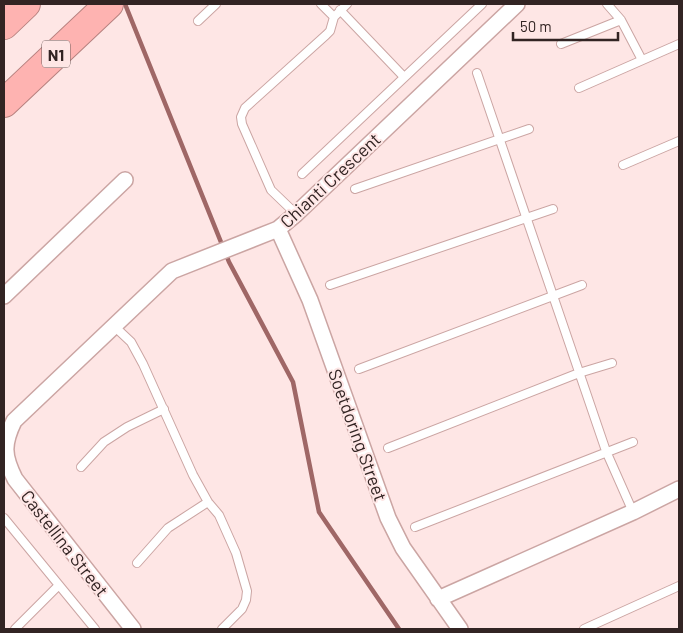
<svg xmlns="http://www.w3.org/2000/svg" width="683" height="633" font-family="Barlow,sans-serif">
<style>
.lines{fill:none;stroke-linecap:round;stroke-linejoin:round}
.stream{stroke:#9f6766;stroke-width:4.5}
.service-casing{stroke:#cba5a3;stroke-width:10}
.minor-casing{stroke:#cba5a3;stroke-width:18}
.motorway-casing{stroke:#b7817f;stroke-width:30}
.service{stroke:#fff;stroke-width:8}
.minor{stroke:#fff;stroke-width:15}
.motorway{stroke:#feb3b1;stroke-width:28}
.labels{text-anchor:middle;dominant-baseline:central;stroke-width:4;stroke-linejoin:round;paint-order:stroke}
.shield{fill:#fee6e5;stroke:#6f5e5d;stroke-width:1}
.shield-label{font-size:16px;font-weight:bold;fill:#322423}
.street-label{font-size:18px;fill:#322423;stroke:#fee6e5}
</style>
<rect width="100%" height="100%" fill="#fee6e5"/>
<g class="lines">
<path class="stream" d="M125 4 229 262 293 382 319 512 399 629"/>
<defs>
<path id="service" d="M321 4 334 17
M607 4 621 20 642 60
M340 10 404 77
M198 21 216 4
M561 44 621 20
M477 73 606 451 633 512
M579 88 679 44
M623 165 679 141
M302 174 482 4
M355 189 529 129
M296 214 271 190 242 124 241 117 245 108 326 35 330 31 334 17 347 4
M330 285 553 209
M114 326 131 342 143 364 193 475 208 502 219 515 236 553 247 591 246 600 242 609 222 629
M359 369 582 285
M388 448 579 373 612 363
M81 467 104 442 127 427 164 409
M4 518 95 629
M415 527 633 442
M137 563 168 528 208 502
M15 629 59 585
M584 629 679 586"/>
<path id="minor" d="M278 229 310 300 388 518 403 548 460 629
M4 296 125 180
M438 599 633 512 679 489
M133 629 15 479C3 455 3 444 14 421L172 271 278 229 296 214 517 4"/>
<path id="motorway" d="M4 25 26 4
M4 103 109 4"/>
</defs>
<use href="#service" class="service-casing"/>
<use href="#minor" class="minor-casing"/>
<use href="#motorway" class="motorway-casing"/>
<use href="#service" class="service"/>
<use href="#minor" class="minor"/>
<use href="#motorway" class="motorway"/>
</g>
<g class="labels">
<rect class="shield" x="42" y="40.5" width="28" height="27" rx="4"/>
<g class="shield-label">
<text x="56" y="54">N1</text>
</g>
<g class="street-label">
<text transform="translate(330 180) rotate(-43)">Chianti Crescent</text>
<text transform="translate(358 435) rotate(70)">Soetdoring Street</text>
<text transform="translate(65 543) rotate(52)">Castellina Street</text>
</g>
</g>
<rect width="683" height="633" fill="none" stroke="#322423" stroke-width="10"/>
<path d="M513 32v8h105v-8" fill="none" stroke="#322423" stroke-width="2.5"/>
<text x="520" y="32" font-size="15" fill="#322423" stroke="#fee6e5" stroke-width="4" paint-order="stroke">50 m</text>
</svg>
